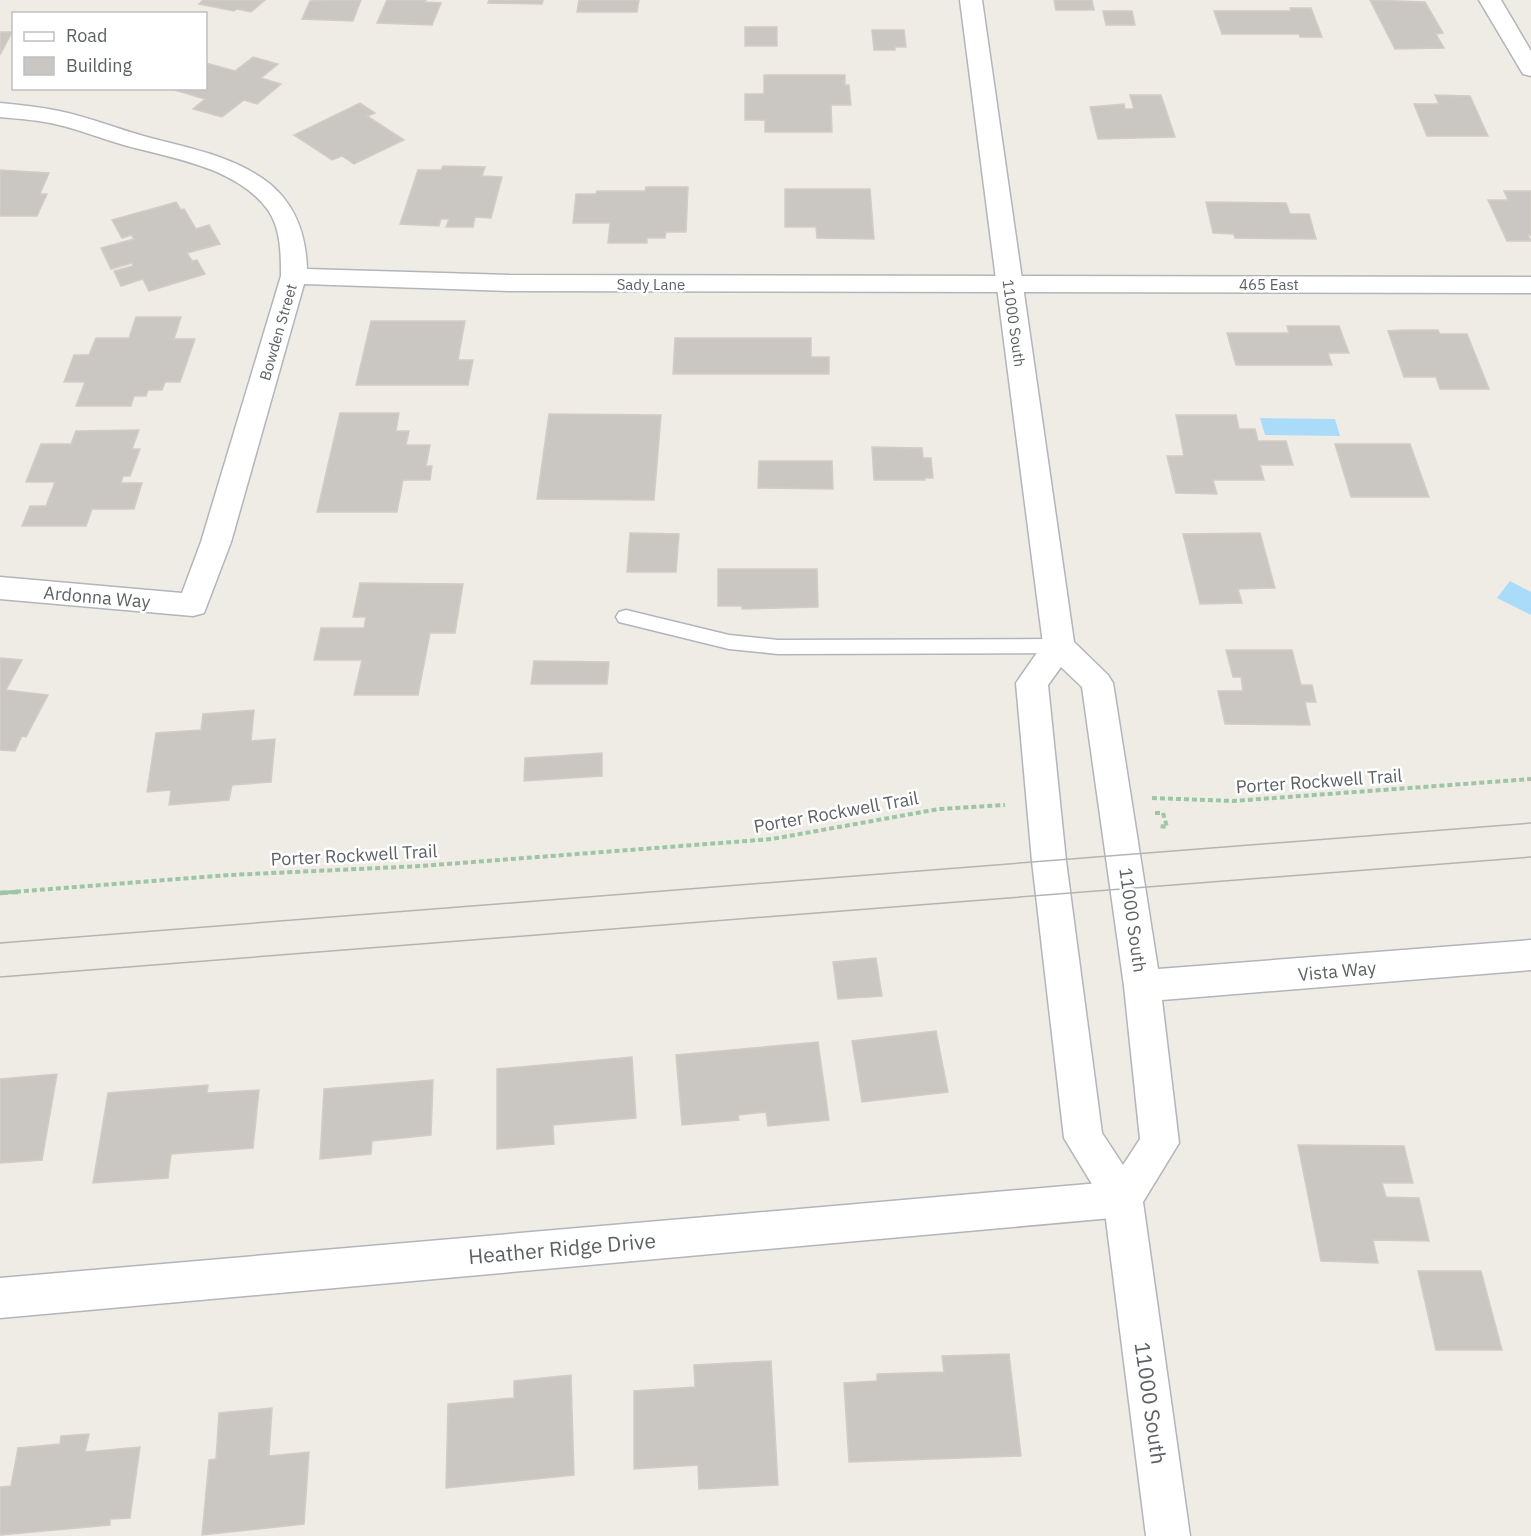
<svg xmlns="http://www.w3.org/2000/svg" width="1531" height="1536" font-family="'IBM Plex Sans',sans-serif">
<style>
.water{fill:#aadbf9}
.building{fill:#cac7c2;stroke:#d2cdc4;stroke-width:1.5}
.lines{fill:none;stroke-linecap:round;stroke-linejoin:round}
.service-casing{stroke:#b2b5b9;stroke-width:3}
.minor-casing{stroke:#b2b5b9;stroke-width:3}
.tertiary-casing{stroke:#b2b5b9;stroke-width:3}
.path-far1{stroke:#9ec5a6;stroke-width:4;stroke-dasharray:5 3;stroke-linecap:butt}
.path{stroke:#9ec5a6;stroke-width:4.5;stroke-dasharray:8 4;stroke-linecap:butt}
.service{fill:#fff;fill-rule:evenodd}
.minor{fill:#fff;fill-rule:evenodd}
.tertiary{fill:#fff;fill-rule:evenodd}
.tram{stroke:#b3b4b4;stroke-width:1.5}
.labels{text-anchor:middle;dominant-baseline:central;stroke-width:5;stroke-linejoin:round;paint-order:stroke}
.far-street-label{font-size:15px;fill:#5d6164;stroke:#fff}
.street-label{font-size:18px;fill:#5d6164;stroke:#fff}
.near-street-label{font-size:21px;fill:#5d6164;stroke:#fff}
</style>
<rect width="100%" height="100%" fill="#eeece5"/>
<path class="water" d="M1260 418 1335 419 1340 436 1265 435Z
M1510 581 1531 592V615L1497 598Z"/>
<path class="building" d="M203 0H265L251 12 237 9 234 11 199 4Z
M331 0H361L353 21 302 19 310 1Z
M387 0H426L425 2 441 3 432 25 377 23Z
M489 0H543L542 4 488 3Z
M579 0H639L637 12H577Z
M1054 0H1092L1094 10H1056Z
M1370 0 1425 2 1443 33 1436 34 1444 48 1395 49Z
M1290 8H1311L1322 37H1300L1299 34H1222L1214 11H1291Z
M1103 11H1132L1135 25H1106Z
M745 27H777V46H745Z
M872 30H904L906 47H895V50H874Z
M0 32H12L0 55Z
M253 57 278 64 261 78 281 84 257 104 244 100 222 117 193 109 205 99 168 88H206V63L235 71Z
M764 75H845V85H849L851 105H831L832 132H765V120H745V94H764Z
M1130 95H1161L1175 137 1098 139 1090 107 1124 104 1125 109H1134Z
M1435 95 1470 96 1488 136H1427L1414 104H1439Z
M360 103 375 113 367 116 404 140 354 164 342 156 332 160 294 135Z
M443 166 485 167 482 176 502 177 491 218 475 217 473 227H446L449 219H441L439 226 400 224 418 170H441Z
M0 170 49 173 40 194H47L37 216H0Z
M646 187H688L686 232H666L665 238H647V243H608L610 223H573L576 194H596L597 191H645Z
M785 189H870L874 239 817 238 816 227H785Z
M1504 191H1531V235H1528L1531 241H1507L1488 200H1508Z
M176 202 181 210 184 209 196 229 209 225 220 244 187 253 192 261 197 260 205 274 149 291 143 279 121 286 114 271 133 266 132 263 111 269 101 248 134 239 131 235 122 238 112 220Z
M1206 202 1286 203 1290 214H1309L1316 239 1235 238 1234 234 1213 233Z
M136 317H181L174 339H195L180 382H165L162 390H148L146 396H134L131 406H76L85 382H64L74 355H89L96 338H129Z
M371 321H465L458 360H473L468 385H356Z
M1287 326H1339L1349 353H1328L1332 365H1236L1227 333H1289Z
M1403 330H1438L1440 334H1467L1489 389H1440L1436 377H1404L1388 331Z
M675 338H811V357H829V374H673Z
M340 413H399L396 431H409L406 445H430L426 466H432L430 480H403L397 512H317Z
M549 414 661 415 654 500 537 499Z
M1176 415H1236L1239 429H1255L1258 441H1286L1293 465H1260L1264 480H1213L1217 494 1176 493 1167 456H1184Z
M139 430 132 449H140L130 476H123L121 483H142L134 509H92L86 526H22L30 506H46L55 482H26L41 444H71L76 431Z
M1335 444H1410L1429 497H1351Z
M872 447 922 448 923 458H931L933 478H924L925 480H874Z
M759 461H832L833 489 758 488Z
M630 533 679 534 676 572H627Z
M1260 533 1275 588 1238 589 1242 603 1200 604 1183 534Z
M718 569H817L818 607 742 609V606H718Z
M360 583 463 584 455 633H430L418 695H354L362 660H314L321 628H364L366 617H353Z
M1226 650H1292L1301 685H1312L1316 702H1305L1310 725 1225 724 1218 691H1243L1241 677H1233Z
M0 658 22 660 6 690 48 695 26 737 22 736 15 751 0 750Z
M534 661 609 662 607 684H531Z
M254 710 251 741 275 739 271 782 232 785 229 800 169 805 171 790 147 792 156 733 201 730 203 714Z
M602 753V776L524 781 525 758Z
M876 958 882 996 838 999 833 962Z
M936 1031 948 1092 862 1102 852 1041Z
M818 1042 829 1120 768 1126 766 1112 738 1115 739 1120 682 1125 676 1055Z
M632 1057 636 1118 553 1125 554 1144 497 1149V1069Z
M57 1074 42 1160 0 1163V1079Z
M433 1080 431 1135 372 1141 371 1154 320 1159 324 1089Z
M208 1085 207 1093 259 1090 253 1148 171 1154 168 1178 93 1183 108 1093Z
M1298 1145 1404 1146 1413 1183H1382L1386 1197 1419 1198 1429 1241 1373 1240 1378 1263 1321 1261Z
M1418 1271H1481L1502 1350H1436Z
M1009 1354 1021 1456 849 1462 844 1383 877 1381V1374L944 1372 942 1356Z
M771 1361 778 1485 699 1489 698 1465 634 1469V1391L695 1387 694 1365Z
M571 1375 574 1475 446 1488 448 1404 514 1398V1381Z
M272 1408 269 1456 309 1452 304 1524 202 1535 209 1460 216 1459 219 1413Z
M89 1434 85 1452 140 1447 130 1518 110 1519V1525L0 1535V1487L11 1486 18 1448 60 1444 61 1436Z"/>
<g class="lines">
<defs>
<path id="service" d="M626 610 729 635 778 640 1059 639 1066 641 1069 646 1066 651 1059 653 778 654 729 649 619 622 616 617 619 612Z"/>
<path id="minor" d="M1479 0H1501L1531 51V76L1523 74 1520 69Z
M0 103C20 105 40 107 59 111 89 117 117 129 147 137 188 148 235 156 270 184 296 206 306 235 307 269L510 275 1531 277V293L510 291 304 284 231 542 204 613 193 616 0 599V577L182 593 201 542 281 276C281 254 281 229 268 210 237 167 171 158 124 145 102 139 81 130 59 125 40 120 20 119 0 117Z
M1123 1181 1137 1186 1143 1199 1137 1212 1123 1217 0 1318V1278Z"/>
<path id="tertiary" d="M960 0H982L1074 642 1108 675 1113 683 1158 969 1531 940V970L1162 1000 1179 1143 1143 1202 1190 1536H1146L1104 1204 1064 1138 1032 861 1016 683 1043 644ZM1061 667 1082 687 1124 986 1140 1139 1123 1165 1102 1133 1066 861 1048 685Z"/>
</defs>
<use href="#service" class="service-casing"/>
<use href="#minor" class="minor-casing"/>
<use href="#tertiary" class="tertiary-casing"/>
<path class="path-far1" d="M1152 798 1233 801 1531 779
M1155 813H1163L1167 827 1158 826
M0 893 229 875 421 866 772 839 939 809 1005 805"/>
<path class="path" d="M0 893 18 892"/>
<use href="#service" class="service"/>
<use href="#minor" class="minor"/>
<use href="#tertiary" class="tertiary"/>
<path class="tram" d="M0 943 1531 823
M0 977 1531 857"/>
</g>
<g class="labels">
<g class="far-street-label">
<text x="651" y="284">Sady Lane</text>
<text x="1269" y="284">465 East</text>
<text transform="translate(1014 323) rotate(82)">11000 South</text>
<text transform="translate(278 332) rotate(-74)">Bowden Street</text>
</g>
<g class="street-label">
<text transform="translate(97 597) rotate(5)">Ardonna Way</text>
<text transform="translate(1319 781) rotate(-4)">Porter Rockwell Trail</text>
<text transform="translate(836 812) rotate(-10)">Porter Rockwell Trail</text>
<text transform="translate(354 855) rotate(-3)">Porter Rockwell Trail</text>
<text transform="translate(1133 920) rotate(82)">11000 South</text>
<text transform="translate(1337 971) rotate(-5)">Vista Way</text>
</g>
<g class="near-street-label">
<text transform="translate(562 1248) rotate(-5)">Heather Ridge Drive</text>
<text transform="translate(1151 1403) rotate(82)">11000 South</text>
</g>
</g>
<rect x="12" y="12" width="195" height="78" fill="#ffffff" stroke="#bec0c1" stroke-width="1.5"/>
<rect x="24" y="32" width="30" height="9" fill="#ffffff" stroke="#bec0c1" stroke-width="1.5"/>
<text x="66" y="42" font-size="18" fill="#5d6164">Road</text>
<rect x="24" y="57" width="30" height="18" fill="#cac7c2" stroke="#bec0c1" stroke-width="1.5"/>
<text x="66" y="72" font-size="18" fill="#5d6164">Building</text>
</svg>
